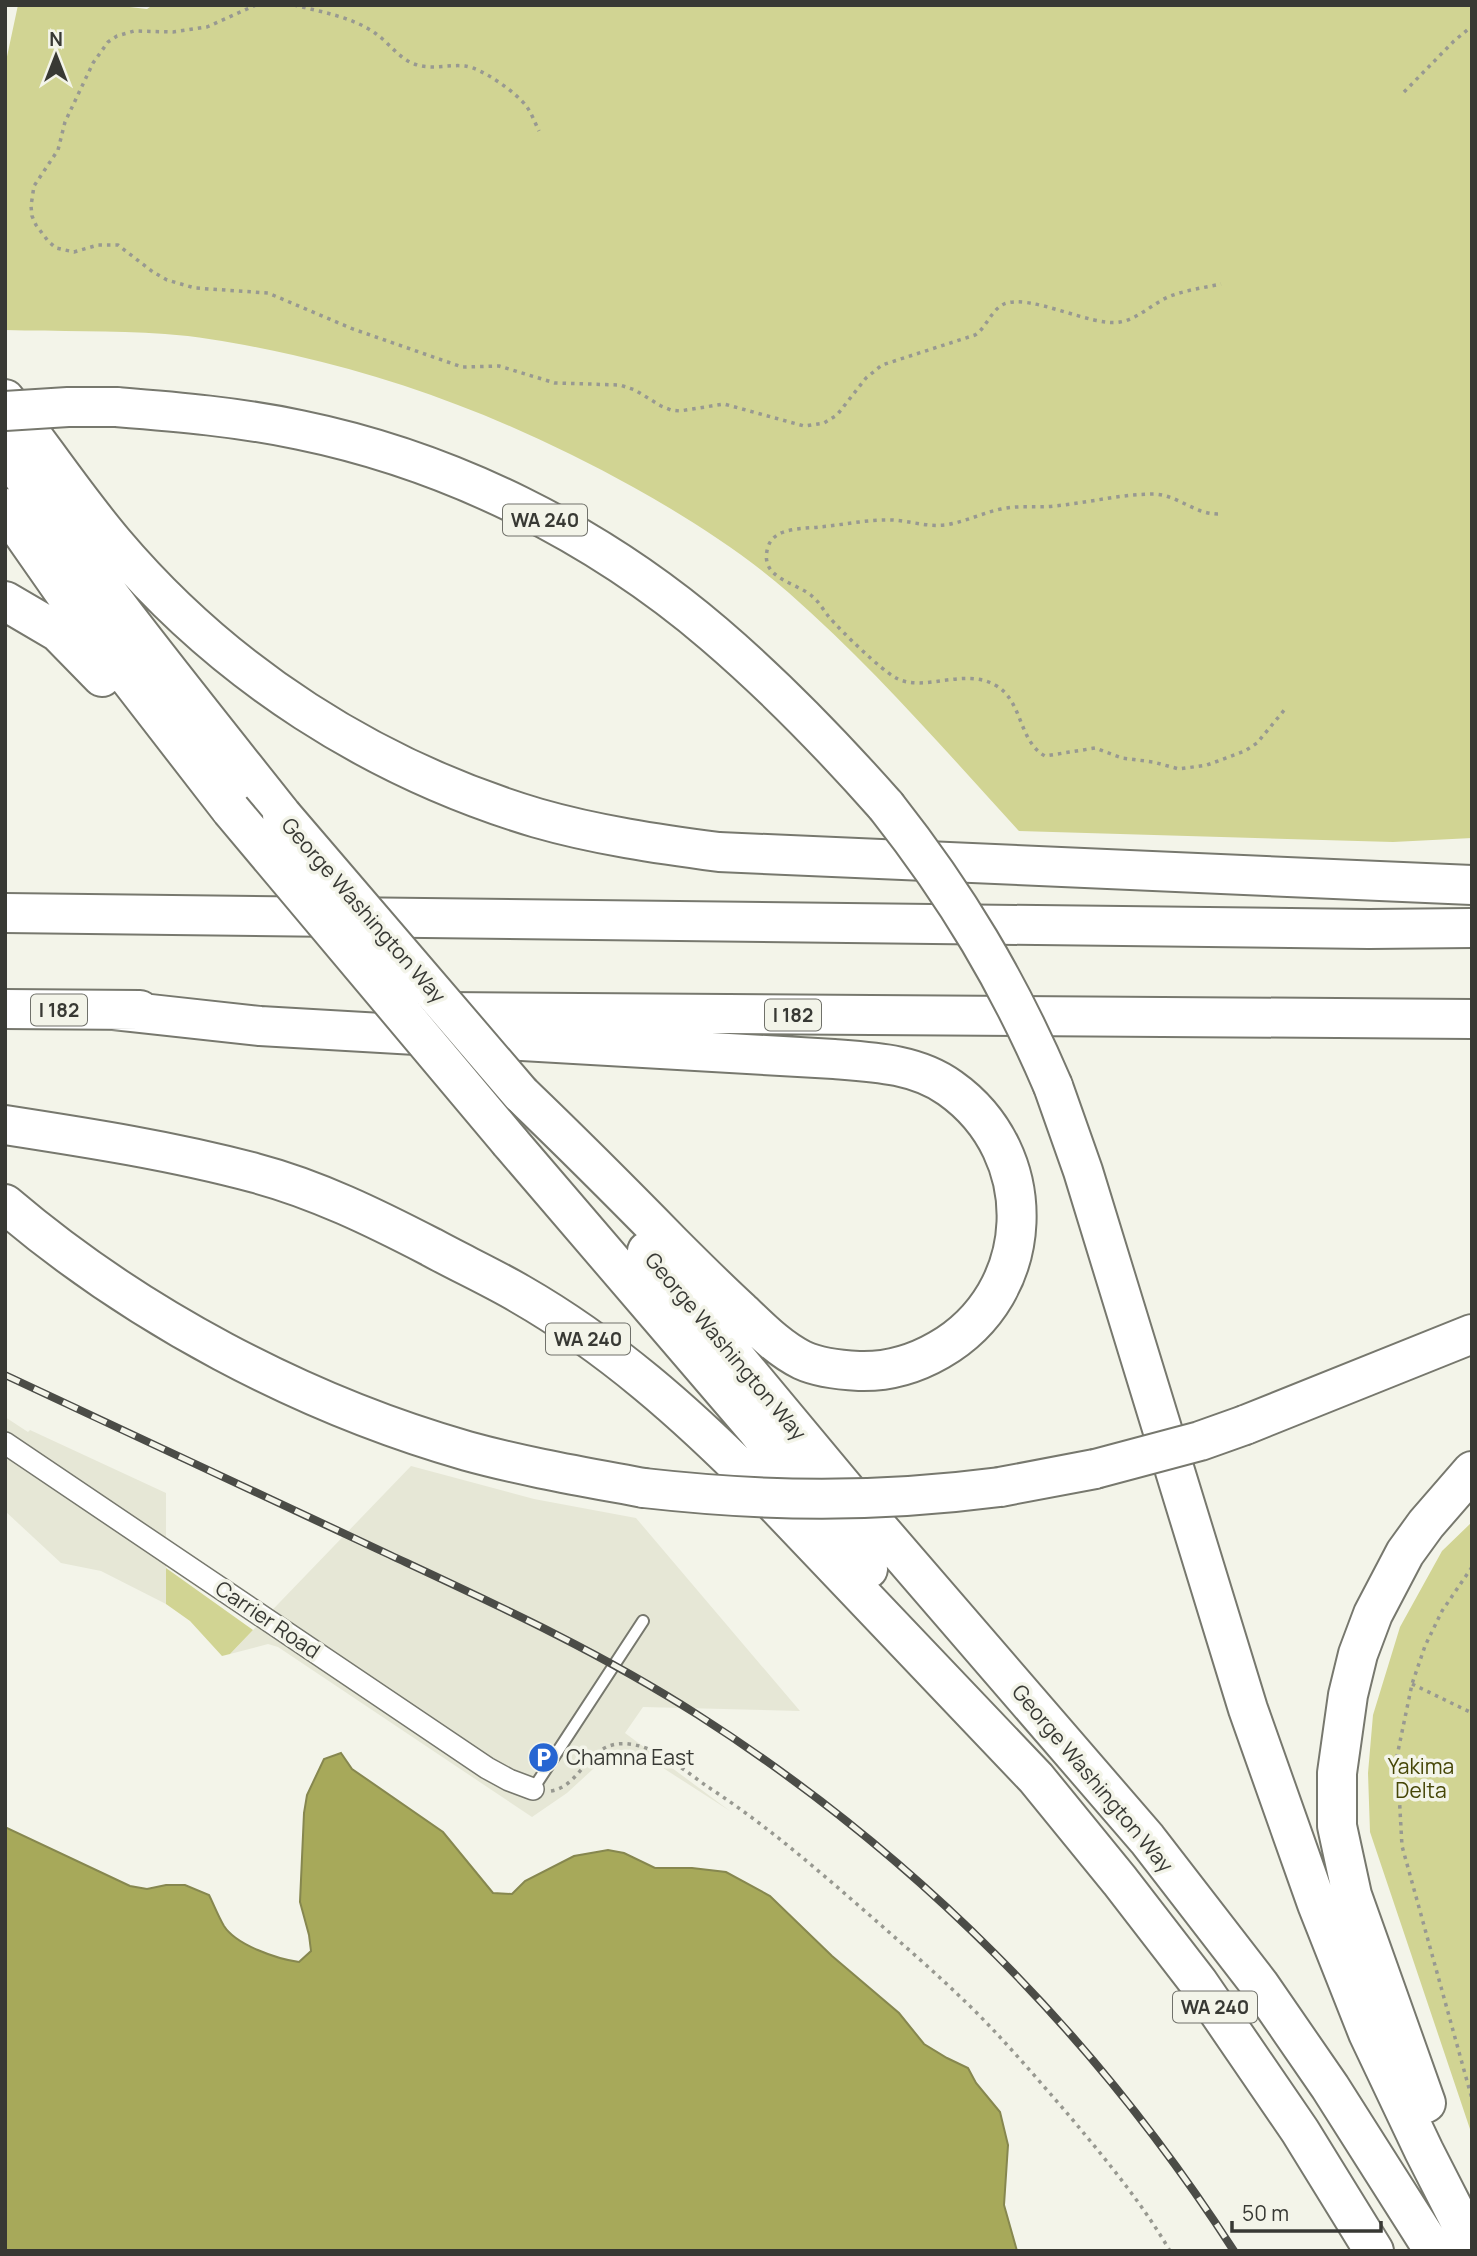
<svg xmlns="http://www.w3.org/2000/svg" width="1477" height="2256" font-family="Manrope,sans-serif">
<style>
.built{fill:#e6e7d6}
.green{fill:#d1d493}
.water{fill:#a7a95a;stroke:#86874f;stroke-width:2}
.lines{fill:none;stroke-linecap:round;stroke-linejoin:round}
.lane-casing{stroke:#77786e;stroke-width:14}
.street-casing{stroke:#77786e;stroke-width:24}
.highway-casing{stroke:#77786e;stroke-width:42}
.path{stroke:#989991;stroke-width:3.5;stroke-dasharray:3.5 5;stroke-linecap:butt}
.lane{stroke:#fff;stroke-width:10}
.street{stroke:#fff;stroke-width:21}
.highway{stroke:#fff;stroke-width:38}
.rail-casing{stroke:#4b4c47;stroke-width:8}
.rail{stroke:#f3f4e9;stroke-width:5;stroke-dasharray:16;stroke-linecap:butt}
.highway-bridge-casing{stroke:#77786e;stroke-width:42;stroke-linecap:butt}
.highway-bridge{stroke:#fff;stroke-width:38}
.labels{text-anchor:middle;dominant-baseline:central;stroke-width:7;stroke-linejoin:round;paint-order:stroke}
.shield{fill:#f3f4e9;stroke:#70716a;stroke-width:2}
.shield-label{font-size:19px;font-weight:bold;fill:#383934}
.street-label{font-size:21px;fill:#383934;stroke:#f3f4e9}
.poi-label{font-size:21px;fill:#383934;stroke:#f3f4e9;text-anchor:start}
.park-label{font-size:21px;fill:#464607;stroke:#f3f4e9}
</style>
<rect width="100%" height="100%" fill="#f3f4e9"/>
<path class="built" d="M5 1417 28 1432 30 1430 166 1493V1604L101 1571 61 1563 5 1511Z
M411 1466 534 1499 636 1518 800 1711 643 1707 625 1733 730 1811 646 1757 626 1752H617L605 1758 567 1793 532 1817 278 1647 268 1644 230 1654Z"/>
<path class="green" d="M18 5H112L147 9 153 5H1472V838L1393 842 1019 831C944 749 872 666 789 593 742 552 687 517 633 487 525 427 413 382 293 355 251 346 208 337 165 334 112 330 58 332 5 330V66Z
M1472 1522V2135L1370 1832 1368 1773 1373 1715 1400 1627 1442 1551Z
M166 1568 253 1630 230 1654 222 1656 190 1621 166 1604Z"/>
<path class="water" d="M341 1753 352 1769 443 1832 493 1893 512 1894 525 1881 574 1856 608 1850 624 1853 655 1868H692L726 1872 770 1896 832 1956 899 2013 924 2044 947 2058 968 2068 976 2083 1000 2112 1008 2145 1004 2205 1017 2251H5V1827L130 1886 147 1889 166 1885H185L209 1895C214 1905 218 1916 224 1926 236 1945 277 1959 299 1962L311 1951 309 1935 300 1902 304 1813 307 1795 324 1759Z"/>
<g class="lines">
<defs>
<path id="lane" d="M533 1789 643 1621"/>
<path id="street" d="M5 1443 487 1768 509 1780 533 1789"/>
<path id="highway" d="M5 399C42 447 75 497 114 543 225 674 373 769 537 818 596 835 658 844 719 852L1472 885
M116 407C178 412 239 417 300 430 451 461 596 533 714 634 776 687 832 745 886 806
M5 450C91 577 187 695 282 815
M5 508 77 611 231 810
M5 601 58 632 102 677
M5 913 1369 929 1472 928
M5 1009 140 1010
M114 1010 260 1026 834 1059C874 1062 917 1064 950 1088 1043 1154 1038 1293 939 1350 913 1365 888 1372 859 1371 840 1370 819 1368 802 1360 778 1348 759 1328 740 1310 717 1289 694 1266 672 1244 622 1193 572 1143 521 1094
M445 1012 1472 1019
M1053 1086 1083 1171 1248 1709 1317 1904 1368 2033 1424 2151 1472 2245
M5 1125C89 1138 173 1151 255 1173 316 1189 375 1218 431 1247 460 1263 491 1277 520 1294 609 1345 687 1414 759 1487L1036 1778 1120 1881 1198 1982 1300 2131 1374 2251
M510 1142 756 1429 868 1569
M5 1204C135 1315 302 1404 467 1451 525 1467 585 1477 644 1488
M647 1251 850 1495 1147 1839 1259 1984 1330 2087 1434 2251
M1245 1425 1472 1334
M1000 1487 1095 1469
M1426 2103 1352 1895 1337 1826V1773L1348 1695 1358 1654 1373 1614 1405 1553 1426 1524 1472 1471"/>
</defs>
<use href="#lane" class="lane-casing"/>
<use href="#street" class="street-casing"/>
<use href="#highway" class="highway-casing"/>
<path class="path" d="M256 5 207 27 173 32 134 31 117 36 108 42 93 63 65 122 58 150 34 186 31 206 32 216 36 225 48 241 56 248 74 252 98 245H118L153 272 167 280 195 288 268 293 353 329 462 367 499 366 555 383 620 385 635 390 661 406 671 410 680 411 724 404 804 426 824 423 837 415 866 378 882 365 975 335C987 327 991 310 1004 304 1030 293 1091 327 1120 322 1138 319 1152 304 1168 297 1185 290 1203 288 1221 284
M294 5C322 12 352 17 375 33 388 42 398 57 412 63 430 71 447 64 465 66 482 68 517 93 527 107 532 114 535 123 539 131
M1404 92 1454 41 1472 26
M1218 514C1194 514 1178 495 1154 494 1120 494 1088 503 1054 506 1036 508 1019 505 1001 509 982 513 965 522 945 525 927 527 910 521 893 520 869 519 843 525 819 527 803 529 774 527 768 547 758 579 797 582 813 597 820 603 824 611 829 617 841 631 881 670 896 678 924 693 964 667 995 685 1023 700 1018 741 1045 756L1095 748 1122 758 1153 762 1179 769 1207 765 1245 751 1257 743 1286 708
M1472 1567 1442 1611 1425 1646 1412 1684 1397 1756 1402 1846 1472 2099
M1412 1684 1472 1713
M551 1791C583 1786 587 1739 629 1744 658 1747 685 1771 708 1787 768 1826 820 1872 874 1919 916 1956 960 1994 998 2035 1023 2062 1048 2091 1072 2119 1107 2161 1142 2203 1170 2251"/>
<use href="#lane" class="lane"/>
<use href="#street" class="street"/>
<use href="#highway" class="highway"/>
<defs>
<path id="rail" d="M5 1375C133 1435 262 1495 390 1555 495 1604 600 1652 698 1715 914 1853 1095 2035 1234 2251"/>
</defs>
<use href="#rail" class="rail-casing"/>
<use href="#rail" class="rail"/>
<defs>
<path id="highway-bridge" d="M5 411 68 407H116
M886 806C957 896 1008 981 1053 1086
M231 810 510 1142
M282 815 521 1094
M1095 1469 1200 1441 1245 1425
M644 1488C768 1502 876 1503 1000 1487"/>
</defs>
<use href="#highway-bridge" class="highway-bridge-casing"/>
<use href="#highway-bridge" class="highway-bridge"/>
</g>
<defs>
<symbol id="parking-disc" viewBox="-11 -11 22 22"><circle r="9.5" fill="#2766d2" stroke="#f3f4e9"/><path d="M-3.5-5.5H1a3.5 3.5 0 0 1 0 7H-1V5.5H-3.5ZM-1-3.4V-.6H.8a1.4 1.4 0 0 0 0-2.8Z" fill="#fff"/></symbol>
</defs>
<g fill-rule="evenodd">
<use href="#parking-disc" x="526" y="1740" width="35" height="35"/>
</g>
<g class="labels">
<g class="shield">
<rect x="503" y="504.5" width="84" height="31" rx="5"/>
<rect x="31" y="994.5" width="56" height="31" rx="5"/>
<rect x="765" y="999.5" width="56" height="31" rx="5"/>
<rect x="546" y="1323.5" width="84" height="31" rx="5"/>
<rect x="1173" y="1991.5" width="84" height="31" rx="5"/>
</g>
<g class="shield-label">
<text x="545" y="520">WA 240</text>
<text x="59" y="1010">I 182</text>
<text x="793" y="1015">I 182</text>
<text x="588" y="1339">WA 240</text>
<text x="1215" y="2007">WA 240</text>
</g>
<g class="street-label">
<text transform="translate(364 910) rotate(49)">George Washington Way</text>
<text transform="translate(726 1346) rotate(50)">George Washington Way</text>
<text transform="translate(268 1619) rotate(34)">Carrier Road</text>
<text transform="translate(1093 1778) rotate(50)">George Washington Way</text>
</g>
<g class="poi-label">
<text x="566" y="1757">Chamna East</text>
</g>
<g class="park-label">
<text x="1421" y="1766">Yakima<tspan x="1421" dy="24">Delta</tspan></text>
</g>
</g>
<rect width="1477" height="2256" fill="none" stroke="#383934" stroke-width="14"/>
<g transform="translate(56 56)" stroke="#f3f4e9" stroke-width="5" paint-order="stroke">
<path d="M0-5L12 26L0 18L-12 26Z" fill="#383934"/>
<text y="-10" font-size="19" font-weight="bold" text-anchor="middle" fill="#383934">N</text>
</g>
<path d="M1232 2221v10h149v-10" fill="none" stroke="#383934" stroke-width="3.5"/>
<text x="1242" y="2221" font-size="21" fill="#383934" stroke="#f3f4e9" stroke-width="5" paint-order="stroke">50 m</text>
</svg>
